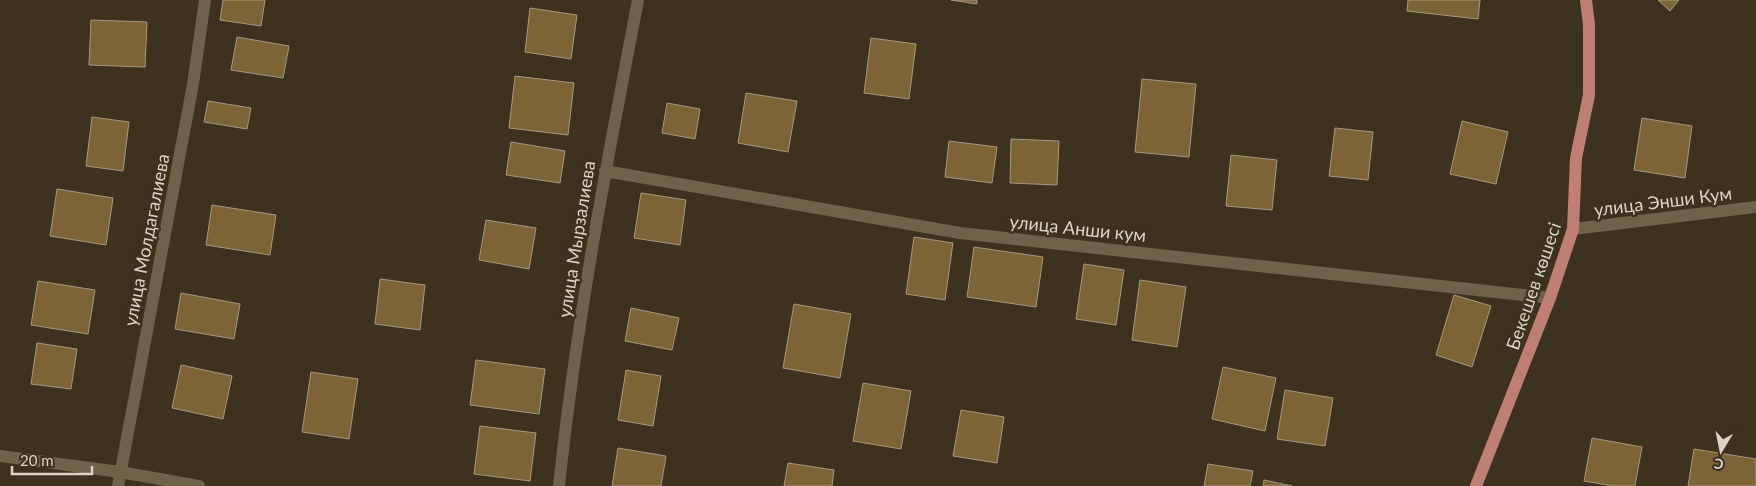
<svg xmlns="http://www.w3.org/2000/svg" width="1756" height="486" font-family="Lato,sans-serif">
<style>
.building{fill:#7c6437;stroke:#a69981}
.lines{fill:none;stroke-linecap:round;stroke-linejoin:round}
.minor{stroke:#6e624b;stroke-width:12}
.major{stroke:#c07f73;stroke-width:12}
.labels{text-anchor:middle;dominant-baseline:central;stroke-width:5;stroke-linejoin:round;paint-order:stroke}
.street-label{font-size:18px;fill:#dad3c6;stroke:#3d321d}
</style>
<rect width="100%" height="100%" fill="#3d321d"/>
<path class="building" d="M223 0H265L261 26 220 20Z
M951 0H977V4Z
M1408 0H1480L1478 19 1407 11Z
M1658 0H1679L1670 11Z
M530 8 577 15 571 59 525 52Z
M91 20 147 22 145 67 89 65Z
M237 37 289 46 283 78 231 70Z
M871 38 916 44 909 99 864 93Z
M515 76 574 83 568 135 509 128Z
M1142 79 1196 84 1189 157 1135 152Z
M746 93 797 101 788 152 738 143Z
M208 101 251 108 247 129 204 122Z
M667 103 700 109 695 139 662 133Z
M92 117 129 122 123 171 86 166Z
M1642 118 1692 126 1685 178 1634 170Z
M1462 121 1508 132 1496 184 1450 174Z
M1335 128 1373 132 1368 180 1329 176Z
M1011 139 1059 141 1057 185 1010 183Z
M949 141 997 147 992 183 945 177Z
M511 142 565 151 560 183 506 175Z
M1231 155 1277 160 1272 210 1226 206Z
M57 189 113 198 106 245 50 236Z
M641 193 686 200 680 245 634 238Z
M212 205 276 215 270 255 206 245Z
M486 220 536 228 529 269 479 260Z
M914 237 953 243 945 300 906 294Z
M974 247 1043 257 1036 307 967 297Z
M1084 264 1124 270 1116 325 1076 319Z
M380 279 425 285 420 330 375 324Z
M1140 280 1186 287 1177 347 1132 340Z
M38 281 95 290 88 334 31 325Z
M181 293 240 304 234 339 175 329Z
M1454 295 1491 306 1472 367 1436 355Z
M794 304 851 314 840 378 783 368Z
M631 308 679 318 672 350 625 341Z
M37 343 77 349 71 389 31 384Z
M476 360 545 369 539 414 470 405Z
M181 365 232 376 223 419 172 408Z
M1223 367 1276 378 1265 431 1212 419Z
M626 370 661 376 653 426 618 420Z
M311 372 358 379 349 439 302 432Z
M863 383 911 391 901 449 853 441Z
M1285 390 1333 398 1325 446 1277 439Z
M961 410 1004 417 997 463 953 456Z
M480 426 536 433 530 481 474 474Z
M1592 438 1642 447 1635 486H1613L1584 481Z
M618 448 666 456 661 486H612Z
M1694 449 1756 459V486H1688Z
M788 463 834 470 832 486H784Z
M1208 464 1253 471 1250 486H1204Z
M1264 480 1292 486H1263Z"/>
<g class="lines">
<path class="minor" d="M605 171 960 233 1550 298
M1573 229 1756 207
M0 456 120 472 199 486
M118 486 193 84 205 0
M559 486C576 323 607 161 638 0"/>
<path class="major" d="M1476 486 1550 298 1573 229 1576 158 1589 95V25L1586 0"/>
</g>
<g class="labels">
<g class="street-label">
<text transform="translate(1663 201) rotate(-7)">улица Энши Кум</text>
<text transform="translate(1078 228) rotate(6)">улица Анши кум</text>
<text transform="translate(576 239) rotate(-81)">улица Мырзалиева</text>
<text transform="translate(146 240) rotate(-79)">улица Молдагалиева</text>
<text transform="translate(1533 286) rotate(-71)">Бекешев көшесі</text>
</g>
</g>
<g transform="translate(1721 451) rotate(190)" stroke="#3d321d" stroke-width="4" paint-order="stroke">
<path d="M0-4L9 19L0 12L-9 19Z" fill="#dad3c6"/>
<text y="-8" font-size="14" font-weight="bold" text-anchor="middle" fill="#dad3c6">С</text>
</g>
<path d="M12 466v8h80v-8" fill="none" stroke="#dad3c6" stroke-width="2.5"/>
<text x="20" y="466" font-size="15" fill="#dad3c6" stroke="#3d321d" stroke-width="4" paint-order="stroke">20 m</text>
</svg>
